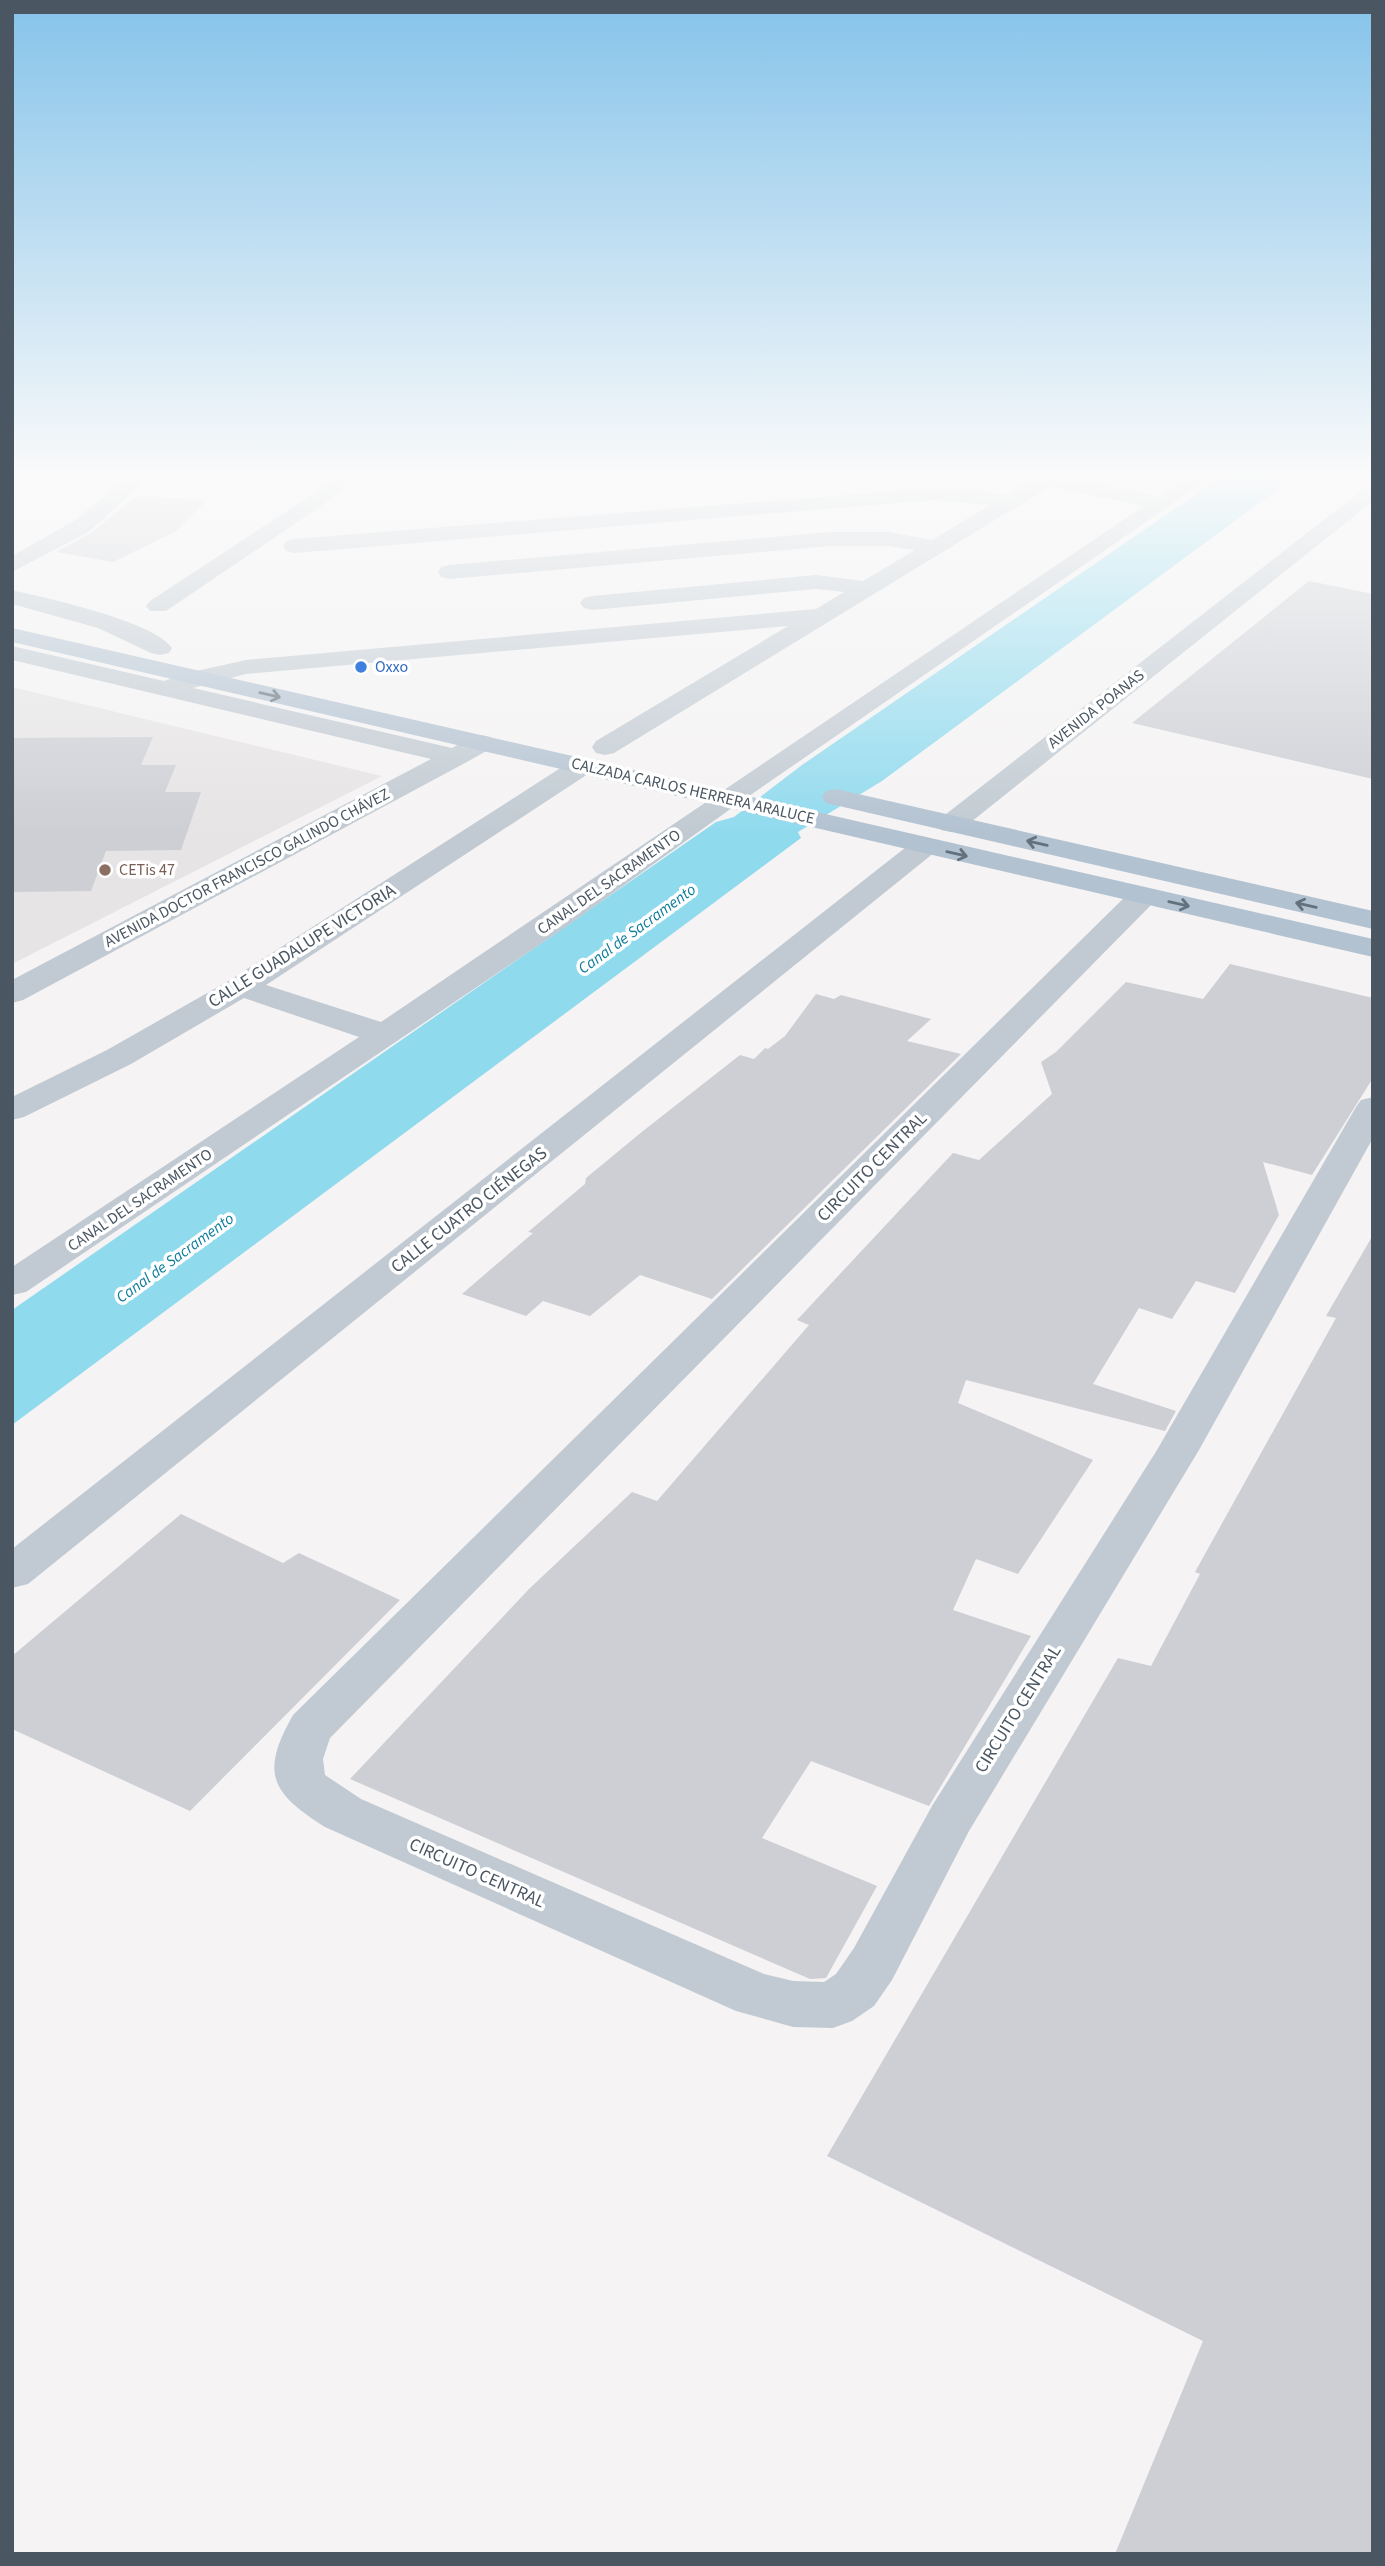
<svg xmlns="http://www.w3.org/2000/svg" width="1385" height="2566" font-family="'Source Sans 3',sans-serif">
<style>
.education{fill:#e6e4e5}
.water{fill:#90daee}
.building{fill:#cdcfd5}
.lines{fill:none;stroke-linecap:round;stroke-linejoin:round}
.minor{fill:#c1cad2;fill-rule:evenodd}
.major{fill:#b3c2d1;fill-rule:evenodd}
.oneway{stroke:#64717d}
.shop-dot{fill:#3f7fe0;stroke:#fff;stroke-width:2.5}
.education-dot{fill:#8d6e63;stroke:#fff;stroke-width:2.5}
.labels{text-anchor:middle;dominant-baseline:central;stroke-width:7;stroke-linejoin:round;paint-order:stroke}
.far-shop-label{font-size:16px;fill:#366cbe;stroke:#fff;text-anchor:start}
.far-street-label{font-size:16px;fill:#4a5661;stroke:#fff}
.far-education-label{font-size:16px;fill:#785e54;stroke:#fff;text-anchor:start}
.far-water-label{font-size:16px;font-style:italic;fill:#0c7c9b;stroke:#fff}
.street-label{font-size:18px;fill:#4a5661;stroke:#fff}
</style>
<rect width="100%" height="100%" fill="#f5f3f3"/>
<path class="education" d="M12 687 382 776 12 964Z"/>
<path class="water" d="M1224 475H1297L882 781 798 832 801 838 12 1425V1310L716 822 734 817 802 765Z"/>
<path class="building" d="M136 496 207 500 176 531 113 562 56 552 91 533Z
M1309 581 1373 594V779L1132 723Z
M153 737 141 765H176L165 792H201L181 850 106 851 91 891 12 892V738Z
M1230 964 1373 998V1078L1312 1175 1263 1162 1279 1215 1235 1293 1196 1281 1172 1319 1139 1308 1093 1384 1176 1411 1165 1431 966 1380 958 1403 1093 1460 1018 1574 976 1559 953 1610 1031 1636 929 1806 811 1761 762 1838 877 1886 826 1978 810 1979 350 1779 529 1589 632 1492 657 1501 809 1325 797 1320 953 1153 979 1160 1052 1094 1041 1062 1056 1052 1126 982 1203 999Z
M816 994 834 999 841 995 931 1019 907 1041 961 1054 712 1299 640 1275 590 1316 543 1301 526 1316 462 1294 533 1233 528 1232 585 1184 586 1178 643 1131 740 1055 754 1059 765 1048 768 1049 785 1036Z
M1373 1235V2554H1115L1203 2341 827 2156 1118 1658 1151 1666 1200 1574 1195 1572 1336 1318 1326 1316Z
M181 1514 283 1563 299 1553 400 1600 190 1811 12 1729V1656Z"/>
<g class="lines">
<path class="minor" d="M130 475H152L90 531 12 572V556L74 521Z
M329 475H349L346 484 330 500 166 611H150L146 606 150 601 316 492 329 479Z
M1010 475H1058L1159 496 1191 475H1214L736 805 570 924 26 1292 12 1295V1267L359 1037 244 998 131 1064 24 1117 12 1120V1097L107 1050 230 980 573 760 582 758 591 760 595 766 591 772 266 985 381 1022 1144 506 1049 487 614 753 605 755 596 753 592 747 596 741 788 626 246 674 193 688 452 748 472 737 481 735 490 737 494 743 490 749 465 763 23 1000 12 1003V980L431 759 12 660V646L164 681 187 673 246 660 816 609 844 592 816 589 592 610 584 608 580 603 584 598 592 596 816 575 863 581 915 550 889 546H831L449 579 441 577 438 572 441 567 449 565 831 532H889L932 540 990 505 933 500 294 553 286 551 283 546 286 541 294 539 933 488 971 489 1006 495 1027 482 1013 479Z
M1373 485V501L961 830 951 832 941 830 937 824 941 818 1366 487Z
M12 590C46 598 154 621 172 648L169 653 160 655 151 653 98 628 12 604Z
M925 837 935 840 939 846 935 852 28 1584 12 1588V1549L915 840Z
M1143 887 1154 890 1158 896 1154 902 330 1738 323 1759 325 1775 361 1799 764 1974 793 1981 824 1982 836 1974 854 1948 932 1806 1157 1450 1356 1107 1361 1100 1373 1097V1138L1199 1450 969 1831 892 1980 874 2006 852 2021 833 2028 793 2027 736 2011 325 1827C271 1793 260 1773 293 1715L1132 890Z"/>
<path class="major" d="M12 628 1373 939V957L12 642Z
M836 789 1373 911V929L826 803 822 797 826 791Z"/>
</g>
<defs><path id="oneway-shaft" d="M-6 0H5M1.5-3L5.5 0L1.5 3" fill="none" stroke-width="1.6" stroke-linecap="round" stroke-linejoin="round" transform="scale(1.75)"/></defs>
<g class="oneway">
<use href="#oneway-shaft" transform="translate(270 695) rotate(13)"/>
<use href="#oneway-shaft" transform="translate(1037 843) rotate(-167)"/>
<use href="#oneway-shaft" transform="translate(957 854) rotate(13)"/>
<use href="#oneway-shaft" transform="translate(1179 904) rotate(13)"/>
<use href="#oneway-shaft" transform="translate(1306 905) rotate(-167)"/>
</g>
<linearGradient id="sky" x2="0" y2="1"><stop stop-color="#85c3ea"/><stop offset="0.57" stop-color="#fafafa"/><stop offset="1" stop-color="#fafafa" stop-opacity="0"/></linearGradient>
<rect width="1385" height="834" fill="url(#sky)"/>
<circle class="shop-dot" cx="361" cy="667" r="7"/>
<circle class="education-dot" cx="105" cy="870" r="7"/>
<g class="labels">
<g class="far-shop-label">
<text x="375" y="667">Oxxo</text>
</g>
<g class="far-street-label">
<text transform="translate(1096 709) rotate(-38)">AVENIDA POANAS</text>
<text transform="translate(693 791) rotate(13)">CALZADA CARLOS HERRERA ARALUCE</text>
<text transform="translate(247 868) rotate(-28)">AVENIDA DOCTOR FRANCISCO GALINDO CHÁVEZ</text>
<text transform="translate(609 882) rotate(-35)">CANAL DEL SACRAMENTO</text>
<text transform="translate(140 1200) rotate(-34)">CANAL DEL SACRAMENTO</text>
</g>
<g class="far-education-label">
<text x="119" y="870">CETis 47</text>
</g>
<g class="far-water-label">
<text transform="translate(637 929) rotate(-36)">Canal de Sacramento</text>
<text transform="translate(175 1258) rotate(-36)">Canal de Sacramento</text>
</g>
<g class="street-label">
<text transform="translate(302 946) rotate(-32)">CALLE GUADALUPE VICTORIA</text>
<text transform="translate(872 1167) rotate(-45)">CIRCUITO CENTRAL</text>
<text transform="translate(469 1210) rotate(-38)">CALLE CUATRO CIÉNEGAS</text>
<text transform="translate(1018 1709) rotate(-58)">CIRCUITO CENTRAL</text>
<text transform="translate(477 1873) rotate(24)">CIRCUITO CENTRAL</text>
</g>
</g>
<rect width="1385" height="2566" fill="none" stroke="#4a5661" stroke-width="28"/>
</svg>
